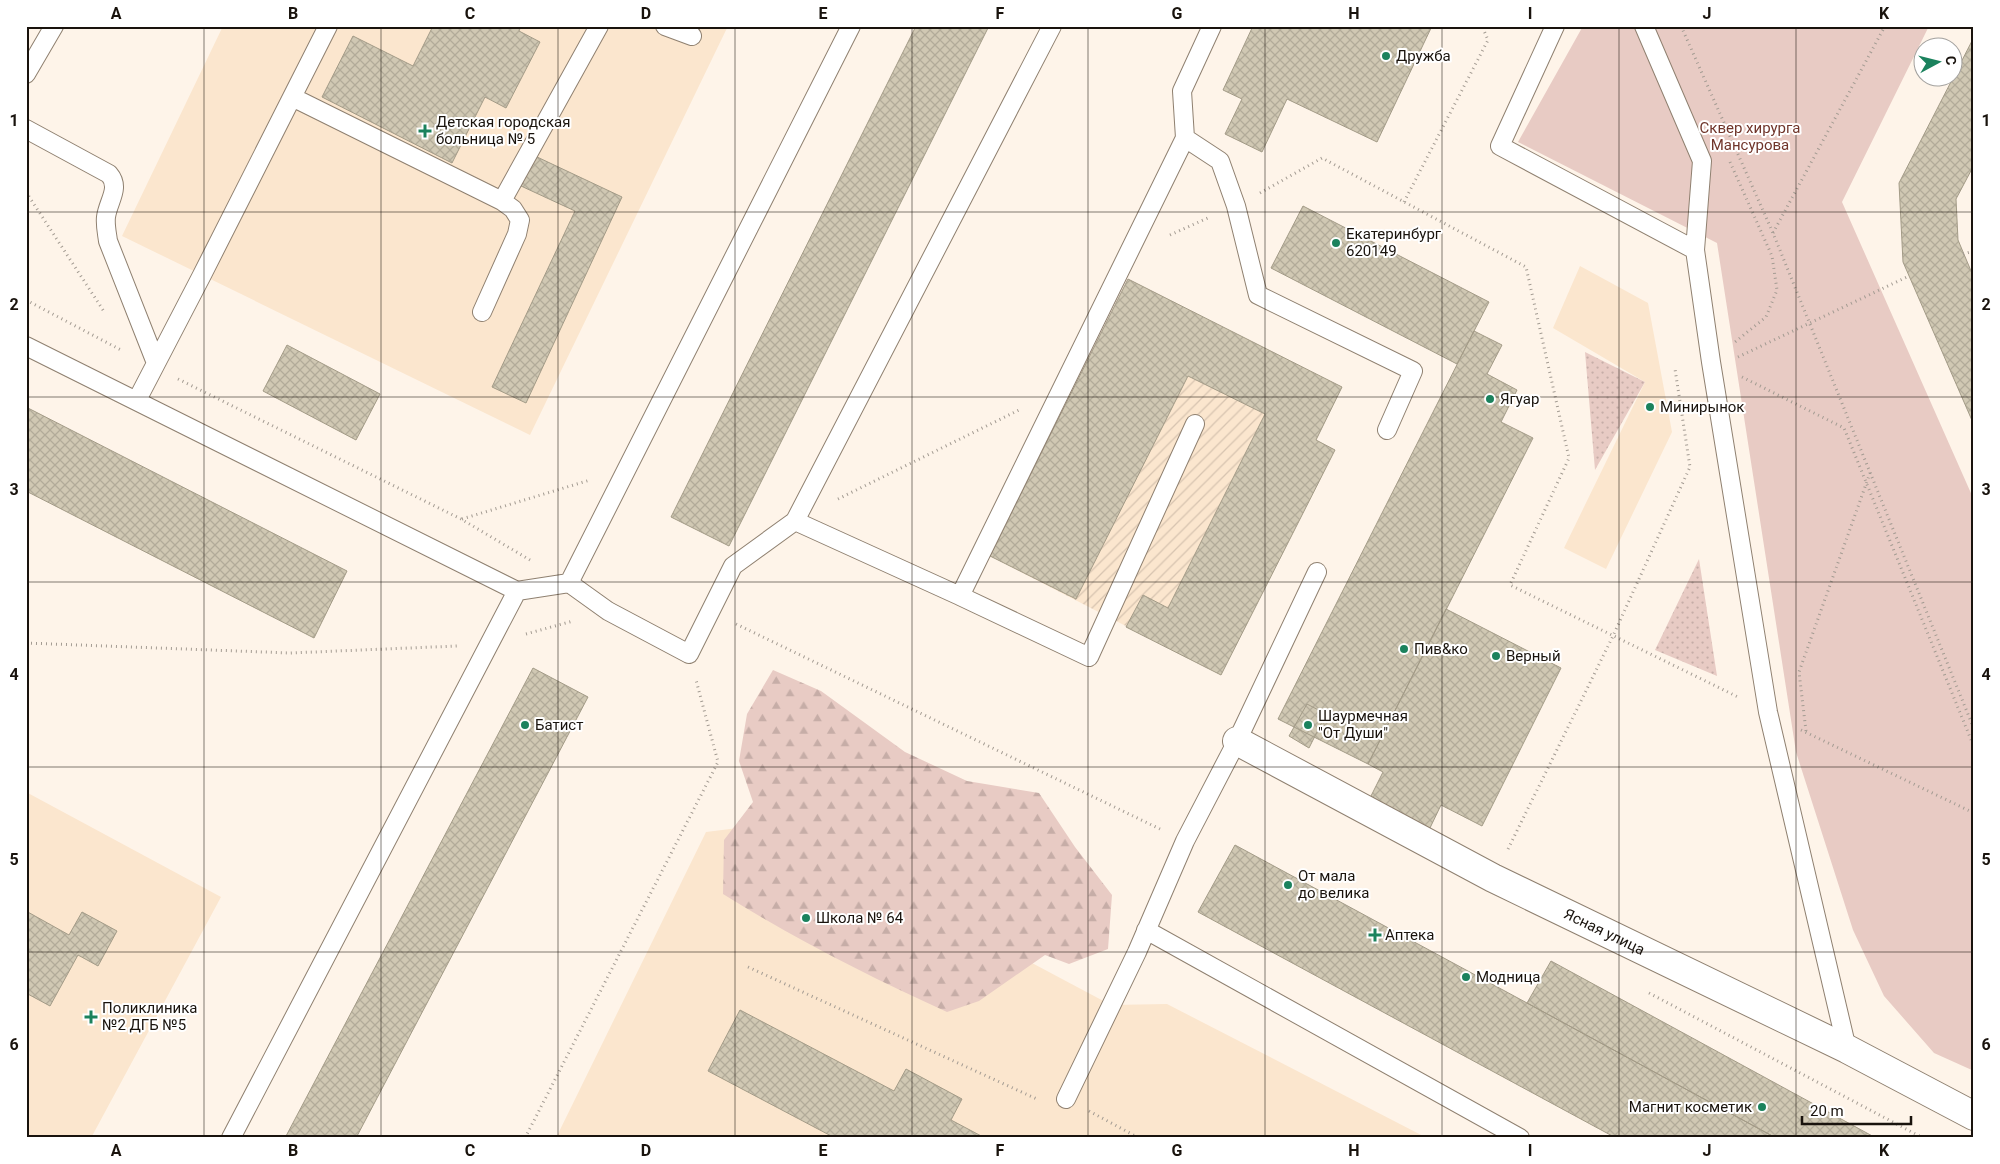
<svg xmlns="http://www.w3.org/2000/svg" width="2000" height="1164" font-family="Roboto,sans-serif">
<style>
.built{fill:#fbe6ce}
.industrial{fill:url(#industrial-furrows)}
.grass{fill:url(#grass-dots)}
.forest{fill:url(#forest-firs)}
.park{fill:#e8cbc4}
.building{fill:url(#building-cross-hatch);stroke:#a39b87}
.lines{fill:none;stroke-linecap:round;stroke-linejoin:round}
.lane-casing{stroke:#8f8070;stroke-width:20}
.street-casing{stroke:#8f8070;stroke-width:30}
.path{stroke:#a39b92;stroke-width:3;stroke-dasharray:1 4;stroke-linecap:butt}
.lane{stroke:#fff;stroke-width:18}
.street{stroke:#fff;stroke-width:28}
.grid{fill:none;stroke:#19130d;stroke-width:1;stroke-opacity:0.55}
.poi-dot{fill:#1b825d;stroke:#fff;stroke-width:2}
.labels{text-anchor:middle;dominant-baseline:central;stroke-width:4;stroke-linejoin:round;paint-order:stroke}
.poi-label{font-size:15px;fill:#19130d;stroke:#fff;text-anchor:start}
.park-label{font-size:15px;fill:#70352a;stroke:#fff}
.street-label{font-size:15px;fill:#19130d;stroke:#fff}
.neatline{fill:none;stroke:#19130d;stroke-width:2}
.grid-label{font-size:16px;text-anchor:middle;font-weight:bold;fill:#19130d}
</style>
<defs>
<pattern id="industrial-furrows" width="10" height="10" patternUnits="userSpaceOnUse" patternTransform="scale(1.25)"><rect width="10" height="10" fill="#fbe6ce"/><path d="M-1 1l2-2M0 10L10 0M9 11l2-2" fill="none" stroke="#d7c4b0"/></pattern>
<pattern id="grass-dots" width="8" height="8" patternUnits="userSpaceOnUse" patternTransform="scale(1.25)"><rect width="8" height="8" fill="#e8cbc4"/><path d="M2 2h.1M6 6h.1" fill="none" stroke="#c6ada7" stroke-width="1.8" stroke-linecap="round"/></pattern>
<pattern id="forest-firs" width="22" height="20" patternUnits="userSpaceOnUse" patternTransform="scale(1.25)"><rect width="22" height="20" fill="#e8cbc4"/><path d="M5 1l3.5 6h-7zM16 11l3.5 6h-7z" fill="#c6ada7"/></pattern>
<pattern id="building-cross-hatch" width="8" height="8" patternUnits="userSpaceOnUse" patternTransform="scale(1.25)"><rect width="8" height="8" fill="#d0c8b3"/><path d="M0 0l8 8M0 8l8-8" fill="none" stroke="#b2ab99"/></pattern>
</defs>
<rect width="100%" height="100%" fill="#fef4e9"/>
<path class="built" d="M223 26H728L530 435 122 236Z
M1580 266 1648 303 1672 432 1606 569 1564 548 1645 382 1553 328Z
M26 792 221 897 91 1138H26Z
M771 824 1111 1005 1167 1004 1427 1138H556L706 832Z"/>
<path class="industrial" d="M1128 279 1342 387 1316 440 1335 450 1221 675 990 556Z"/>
<path class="grass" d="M1585 352 1645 382 1595 470Z
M1699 559 1717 676 1655 650Z"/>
<path class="forest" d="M773 670 821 691 905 752 967 781 1039 793 1075 847 1112 895 1108 949 1069 964 1045 955 979 1001 947 1012C870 977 795 939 723 894L724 840 753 802 739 761 747 714Z"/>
<path class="park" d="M1583 26H1929L1842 202 1974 500V1071L1934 1053 1884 996 1853 930 1796 752 1717 243 1518 142Z"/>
<path class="building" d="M433 26H521L519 31 540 42 506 108 485 97 452 163 322 97 353 36 413 66Z
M916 26H989L729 546 671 517Z
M1253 26H1432L1377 142 1287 99 1262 152 1225 134 1242 99 1223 90Z
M1974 37V165L1956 199 1958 240 1974 278V425L1903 262 1899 183Z
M535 156 622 197 526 403 492 387 575 211 521 186Z
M1303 206 1489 302 1457 364 1271 268Z
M1128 279 1342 387 1316 440 1335 450 1221 675 1126 627 1143 595 1168 608 1265 414 1188 376 1076 599 990 556Z
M1474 331 1502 345 1487 374 1517 390 1501 422 1533 438 1368 764 1278 719Z
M287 345 380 394 356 440 263 391Z
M26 407 347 571 314 638 26 491Z
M1446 609 1561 668 1482 826 1441 805 1429 830 1369 800 1383 772 1368 764Z
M533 668 588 697 356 1138H285Z
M1307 704 1326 714 1309 748 1289 736Z
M1235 845 1527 1003 1776 1138H1616L1198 912Z
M26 911 69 935 82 912 117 931 98 966 78 955 50 1006 26 993Z
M1551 961 1876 1138H1776L1527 1003Z
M740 1010 894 1091 906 1069 962 1099 951 1120 985 1138H835L708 1071Z"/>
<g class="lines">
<defs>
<path id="lane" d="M665 26 692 36
M1052 26 795 521 960 596 1185 138 1182 91 1212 26
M1555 26 1500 146 1695 250
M1644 26 1702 161 1695 250 1711 362 1768 712 1847 1049
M26 74 54 26
M292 97 502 201
M26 129 109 174C121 188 108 201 106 217 105 225 107 233 108 241L156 363
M1185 138 1220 161 1236 206 1258 295 1413 371 1387 430
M482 312 517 234 520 220 513 209 502 201 599 26
M26 346 517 591 231 1138
M137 400 202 275 328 26
M795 521 733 566 689 654 608 611 569 583 851 26
M517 591 569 583
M960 596 1089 657 1195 424
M1146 930 1520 1138
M1066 1099 1137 952 1185 841 1237 741 1317 572"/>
<g id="street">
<path id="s1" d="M1237 741 1493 878 1847 1049 1974 1116"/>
</g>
</defs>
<use href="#lane" class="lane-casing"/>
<use href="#street" class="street-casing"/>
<path class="path" d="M1681 26 1773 233 1974 729
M1730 162 1772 256 1777 290 1766 317 1735 342
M26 192 105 313
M1260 193 1322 158 1526 267 1569 458 1510 585 1738 697
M1404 202 1488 40 1482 26
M1773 233 1885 26
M1170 235 1210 217
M1963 254 1974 251
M26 300 121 350
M1738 357 1909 276
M1742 377 1844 428 1974 747
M178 379 461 519 530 560
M838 499 1019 410
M462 519 590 480
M736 624 1160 829
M526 634 573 621
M26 643 290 653 457 646
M1801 730 1974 813
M1806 731 1799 672 1870 473
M1508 849 1613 636 1690 467 1675 369
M748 967 1039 1100
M1649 993 1923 1138
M1089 1111 1139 1138
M525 1138 718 762 696 680"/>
<use href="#lane" class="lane"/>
<use href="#street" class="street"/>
</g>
<path class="grid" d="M204 26V1138M381 26V1138M558 26V1138M735 26V1138M912 26V1138M1088 26V1138M1265 26V1138M1442 26V1138M1619 26V1138M1796 26V1138M26 212H1974M26 397H1974M26 582H1974M26 767H1974M26 952H1974"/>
<g class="poi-dot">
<circle cx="1386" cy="56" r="5"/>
<path d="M422.5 123.5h5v5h5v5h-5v5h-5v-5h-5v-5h5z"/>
<circle cx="1336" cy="243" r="5"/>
<circle cx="1490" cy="399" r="5"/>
<circle cx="1650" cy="407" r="5"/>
<circle cx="1404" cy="649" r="5"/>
<circle cx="1496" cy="656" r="5"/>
<circle cx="525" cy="725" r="5"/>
<circle cx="1308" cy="725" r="5"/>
<circle cx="1288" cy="885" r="5"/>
<circle cx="806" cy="918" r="5"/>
<path d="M1372.5 927.5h5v5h5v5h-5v5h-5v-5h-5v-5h5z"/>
<circle cx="1466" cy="977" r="5"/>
<path d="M88.5 1009.5h5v5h5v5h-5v5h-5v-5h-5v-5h5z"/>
<circle cx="1762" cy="1107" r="5"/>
</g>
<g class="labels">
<g class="poi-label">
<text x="1396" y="56">Дружба</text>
<text x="436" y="122">Детская городская<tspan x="436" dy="17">больница № 5</tspan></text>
<text x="1346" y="234">Екатеринбург<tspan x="1346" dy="17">620149</tspan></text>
<text x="1500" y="399">Ягуар</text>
<text x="1660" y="407">Минирынок</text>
<text x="1414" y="649">Пив&amp;ко</text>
<text x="1506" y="656">Верный</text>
<text x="1318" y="716">Шаурмечная<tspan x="1318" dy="17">"От Души"</tspan></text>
<text x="535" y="725">Батист</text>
<text x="1298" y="876">От мала<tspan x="1298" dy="17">до велика</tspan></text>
<text x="816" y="918">Школа № 64</text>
<text x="1385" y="935">Аптека</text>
<text x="1476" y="977">Модница</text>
<text x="102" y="1008">Поликлиника<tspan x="102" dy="17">№2 ДГБ №5</tspan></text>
<text x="1752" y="1107" text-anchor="end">Магнит косметик</text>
</g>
<g class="park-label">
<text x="1750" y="128">Сквер хирурга<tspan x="1750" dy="17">Мансурова</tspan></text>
</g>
<g class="street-label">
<text stroke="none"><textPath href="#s1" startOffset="414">Ясная улица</textPath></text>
</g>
</g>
<rect width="2000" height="1164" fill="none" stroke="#ffffff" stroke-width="55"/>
<g transform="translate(1938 62) rotate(83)"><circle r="24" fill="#ffffff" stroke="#a3a19e"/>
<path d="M0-4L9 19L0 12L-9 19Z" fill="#1b825d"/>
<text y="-8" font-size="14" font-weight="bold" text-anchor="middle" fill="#19130d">С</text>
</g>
<path d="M1802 1116v8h109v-8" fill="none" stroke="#19130d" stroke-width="2.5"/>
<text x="1810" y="1116" font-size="15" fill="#19130d" stroke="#ffffff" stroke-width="4" paint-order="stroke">20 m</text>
<rect x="28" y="28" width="1944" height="1108" class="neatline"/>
<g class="grid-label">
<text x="116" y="19">A</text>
<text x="293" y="19">B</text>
<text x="470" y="19">C</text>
<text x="646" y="19">D</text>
<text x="823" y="19">E</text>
<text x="1000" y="19">F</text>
<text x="1177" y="19">G</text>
<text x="1354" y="19">H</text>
<text x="1530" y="19">I</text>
<text x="1707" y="19">J</text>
<text x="1884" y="19">K</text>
<text x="14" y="126">1</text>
<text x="1986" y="126">1</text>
<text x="14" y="310">2</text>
<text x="1986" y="310">2</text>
<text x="14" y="495">3</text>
<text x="1986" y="495">3</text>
<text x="14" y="680">4</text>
<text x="1986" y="680">4</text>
<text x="14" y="865">5</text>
<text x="1986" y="865">5</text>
<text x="14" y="1050">6</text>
<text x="1986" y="1050">6</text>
<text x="116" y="1156">A</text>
<text x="293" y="1156">B</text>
<text x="470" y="1156">C</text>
<text x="646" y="1156">D</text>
<text x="823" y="1156">E</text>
<text x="1000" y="1156">F</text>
<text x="1177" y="1156">G</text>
<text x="1354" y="1156">H</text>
<text x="1530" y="1156">I</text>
<text x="1707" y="1156">J</text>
<text x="1884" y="1156">K</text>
</g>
</svg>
